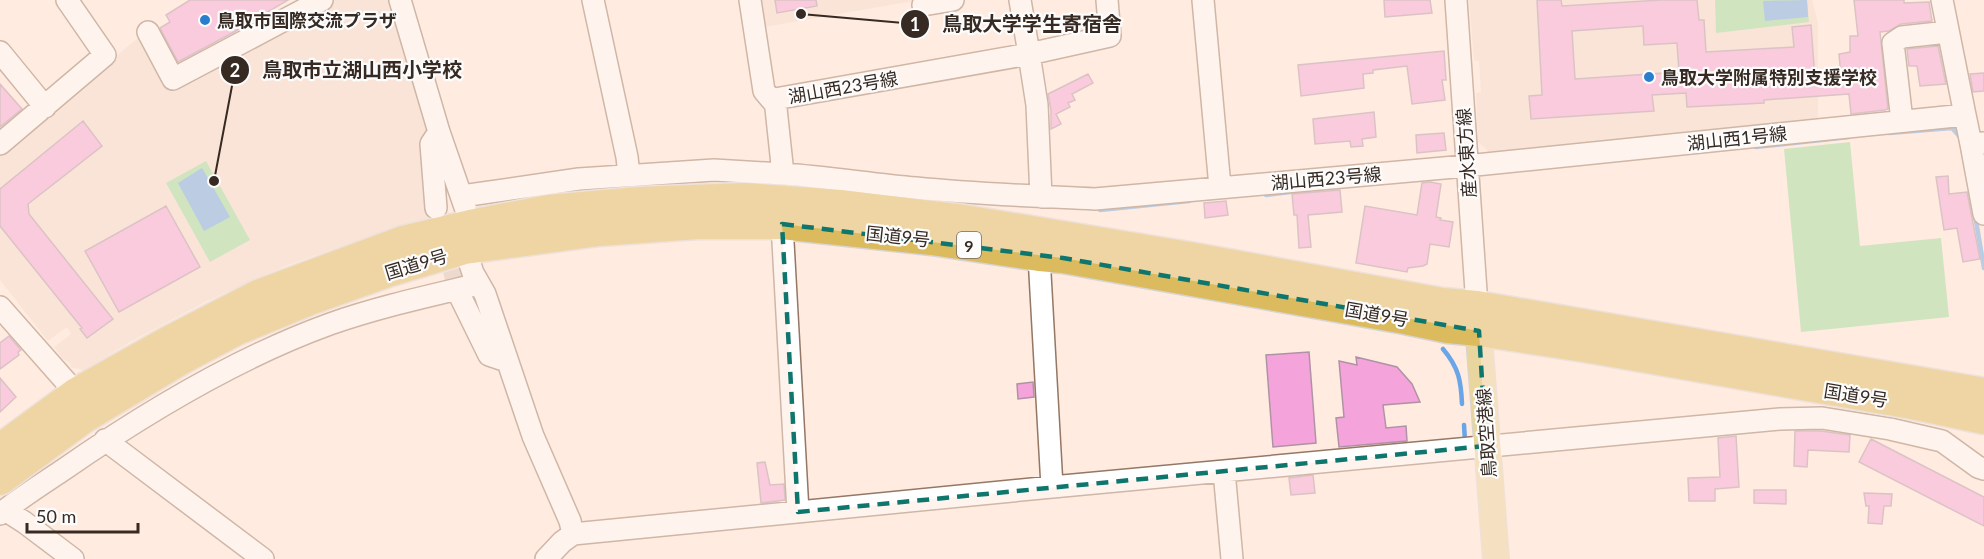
<svg xmlns="http://www.w3.org/2000/svg" width="1984" height="559" font-family="Lato,'Noto Sans JP',sans-serif">
<style>
.built{fill:#f3dcce}
.grass{fill:#97db9c}
.water{fill:#68a6e8}
.lines{fill:none;stroke-linecap:round;stroke-linejoin:round}
.stream{stroke:#68a6e8;stroke-width:4.5}
.building{fill:#f4a4db;stroke:#b092a6;stroke-width:1.5;fill-rule:evenodd}
.minor-tunnel{stroke:#d7c4b9;stroke-width:21;stroke-dasharray:21 10;stroke-linecap:butt}
.minor-casing{stroke:#947765;stroke-width:24}
.major-casing{stroke:#d7d4d3;stroke-width:28}
.highway-casing{stroke:#d7d4d3;stroke-width:33}
.minor{stroke:#fff;stroke-width:21}
.major{stroke:#e9d69e;stroke-width:26}
.highway{stroke:#dbbb5d;stroke-width:30}
.marked{fill:none;stroke:#0f766e;stroke-width:4.5;stroke-dasharray:12 8;stroke-linejoin:round}
.poi-dot{fill:#2b7ecd;stroke:#fcfcfc;stroke-width:2}
.labels{text-anchor:middle;dominant-baseline:central;stroke-width:4.5;stroke-linejoin:round;paint-order:stroke}
.shield{fill:#fcfcfc;stroke:#716964;stroke-width:1.5}
.shield-label{font-size:16px;font-weight:bold;fill:#362a23}
.poi-label{font-size:18px;font-weight:bold;fill:#362a23;stroke:#fcfcfc;text-anchor:start}
.street-label{font-size:18px;fill:#362a23;stroke:#fcfcfc}
.leader{fill:none;stroke:#362a23;stroke-width:2}
.callout-dot{fill:#362a23;stroke:#fcfcfc;stroke-width:2}
.mark-label{font-size:18px;text-anchor:middle;font-weight:bold;fill:#fff}
.callout-label{font-size:20px;text-anchor:middle;font-weight:bold;fill:#362a23;stroke:#fcfcfc;stroke-width:4.5;stroke-linejoin:round;paint-order:stroke}
</style>
<rect width="100%" height="100%" fill="#ffebdf"/>
<path class="built" d="M334 0H395L432 123 429 218 374 235 288 265 207 301 130 342 84 370 70 367 71 364 63 359 54 347 71 334 67 327 48 341 0 280V151L143 34 173 83 207 73Z
M759 0H919L764 27Z
M1469 0H1812L1818 23V120L1491 154 1478 142 1476 93 1481 92 1479 61 1474 60Z"/>
<path class="grass" d="M1715 0H1807L1809 22 1716 33Z
M1850 142 1860 246 1941 238 1949 317 1801 332 1784 149Z
M206 161 250 240 210 262 166 183Z"/>
<path class="water" d="M1807 0 1808 17 1765 21 1763 1Z
M202 168 230 217 204 231 178 183Z"/>
<g class="lines">
<path class="stream" d="M1889 133 1952 128 1960 137
M1756 147 1849 137
M1266 195 1290 192
M1100 210 1189 201
M1975 215 1984 268
M1443 349C1459 368 1461 381 1462 404
M1462 442 1465 441 1464 425"/>
</g>
<path class="building" d="M190 0H288L234 32 178 62 160 28 170 22 166 15Z
M775 0H816L817 6 777 13Z
M1384 0H1430L1432 13 1385 17Z
M1537 0H1561L1562 6 1661 0H1697L1699 20H1704L1706 52 1794 47 1792 27 1811 25 1815 79 1841 76 1839 54 1850 52V36H1858L1854 0H1904V3L1929 2 1932 21 1901 24 1889 31 1880 32 1888 109 1885 110 1851 114 1849 94 1764 100V103L1687 107 1686 93 1652 95 1654 111 1531 119 1529 96 1542 95ZM1643 26 1644 45 1677 43 1679 72 1575 79 1572 31Z
M1938 46 1946 84 1920 86 1917 66H1909L1907 49Z
M1444 51 1446 80H1442L1445 100 1412 104 1407 66 1373 70V73L1363 74 1364 88 1301 96 1298 65Z
M1984 73V91L1973 92 1970 74Z
M1088 74 1093 83 1072 94 1075 100 1068 103 1070 107 1056 114 1061 124 1051 129V110L1048 94Z
M0 84 22 109 0 127Z
M1374 112 1376 137 1362 139 1363 146 1351 147 1350 141 1315 144 1313 119Z
M83 121 102 146 28 204 29 214 113 319 87 338 80 329 82 328 0 226V189Z
M1444 133 1446 150 1417 153 1416 135Z
M1948 176 1949 194 1967 192 1980 259 1963 262 1957 228 1944 230 1936 177Z
M1430 182 1441 184 1436 217 1441 218 1440 220 1453 222 1449 247 1430 244 1427 264 1423 266 1408 268 1407 272 1356 263 1365 206 1417 215 1422 183Z
M1340 190 1342 212 1308 215 1311 247 1299 248 1297 215H1294L1292 194Z
M1226 201 1228 215 1205 218 1204 203Z
M166 206 200 267 119 312 85 251Z
M9 336 21 350 18 352 19 355 0 369V343Z
M1309 352 1316 443 1273 447 1266 355Z
M1356 357 1397 367 1412 384 1420 402 1383 405 1386 428 1406 426 1407 441 1339 447 1336 418 1344 417 1339 361 1357 365Z
M0 378 16 397 0 412Z
M1033 382 1034 397 1018 399 1017 384Z
M1795 431H1821L1850 435 1849 452 1808 450 1807 467 1794 466Z
M1736 436 1739 487 1715 489V501H1689L1688 478 1720 477 1718 438Z
M1871 439 1984 497V526L1859 462Z
M765 462 770 485 784 484 785 500 761 503 757 463Z
M1313 475 1315 493 1291 495 1289 478Z
M1754 490H1786V504L1754 503Z
M1864 493 1892 494 1891 506H1884L1882 524 1868 523 1869 506H1866Z"/>
<g class="lines">
<path class="minor-tunnel" d="M445 240 461 298"/>
<defs>
<path id="minor" d="M400 0 439 132 465 207
M593 0 627 157 629 176
M750 0 764 91 776 105
M1020 0 1029 54 1110 36 1107 0
M1203 0 1220 187
M1456 0 1477 306
M1942 0 1965 115
M923 5 953 0
M148 32 173 79 322 0
M0 52 45 107
M1902 121 1893 43 1902 37 1948 32
M0 144 105 55 67 0
M1971 144 1984 214
M462 196 579 179 714 170 783 174
M1041 197 1037 105 1029 54 775 99 783 174C827 177 871 184 916 188 975 194 1035 196 1095 199L1466 166 1965 115 1971 144 1984 143
M436 208 431 144 439 132
M782 224 798 512
M465 249 473 273 485 294 533 436 570 521 573 534
M1039 256 1052 487
M461 298 489 355 507 361
M0 307 76 393
M105 440 263 559
M1224 471 1232 559
M5 510 24 522 73 559
M0 514C20 498 42 484 63 470 145 413 236 358 330 324 378 307 429 296 479 284
M546 559 562 542 573 534 1052 487 1780 419 1822 418 1890 429 1942 441 1978 467 1984 469"/>
<path id="major" d="M1477 311 1496 559"/>
<path id="highway" d="M0 449 76 393 167 342 258 295 403 241 470 225 548 210 639 202 745 198 840 205 964 220 1195 258 1442 303 1477 306 1984 393
M0 480 84 418 182 359 237 330 310 300 388 272 465 249 599 231 697 224H782L932 240 1039 256 1063 258 1405 319 1448 328 1479 331 1584 347 1912 404 1984 419"/>
</defs>
<use href="#minor" class="minor-casing"/>
<use href="#major" class="major-casing"/>
<use href="#highway" class="highway-casing"/>
<use href="#minor" class="minor"/>
<use href="#major" class="major"/>
<use href="#highway" class="highway"/>
</g>
<path d="M0 0H1984V559H0ZM782 224 1063 258 1479 331 1486 446 798 512Z" fill="#ffebdf" fill-opacity=".55" fill-rule="evenodd"/>
<path class="marked" d="M782 224 1063 258 1479 331 1486 446 798 512Z"/>
<g class="poi-dot">
<circle cx="205" cy="20" r="6"/>
<circle cx="1649" cy="77" r="6"/>
</g>
<g class="labels">
<rect class="shield" x="957" y="232" width="24" height="26" rx="4.5"/>
<g class="shield-label">
<text x="969" y="245">9</text>
</g>
<g class="poi-label">
<text x="217" y="20">鳥取市国際交流プラザ</text>
<text x="1661" y="77">鳥取大学附属特別支援学校</text>
</g>
<g class="street-label">
<text transform="translate(843 87) rotate(-10)">湖山西23号線</text>
<text transform="translate(1737 138) rotate(-6)">湖山西1号線</text>
<text transform="translate(1466 153) rotate(-94)">産水東方線</text>
<text transform="translate(1326 178) rotate(-5)">湖山西23号線</text>
<text transform="translate(898 236) rotate(6)">国道9号</text>
<text transform="translate(416 264) rotate(-17)">国道9号</text>
<text transform="translate(1377 314) rotate(10)">国道9号</text>
<text transform="translate(1856 395) rotate(9)">国道9号</text>
<text transform="translate(1486 433) rotate(-94)">鳥取空港線</text>
</g>
</g>
<path class="leader" d="M801 14L915 24M214 181L235 70"/>
<g class="callout-dot">
<circle cx="801" cy="14" r="6"/>
<circle cx="214" cy="181" r="6"/>
<circle cx="915" cy="24" r="15"/>
<circle cx="235" cy="70" r="15"/>
</g>
<g class="mark-label">
<text x="915" y="31">1</text>
<text x="235" y="77">2</text>
</g>
<g class="callout-label">
<text x="1032" y="31">鳥取大学学生寄宿舎</text>
<text x="362" y="77">鳥取市立湖山西小学校</text>
</g>
<path d="M27 523v9h111v-9" fill="none" stroke="#362a23" stroke-width="3"/>
<text x="36" y="523" font-size="18" fill="#362a23" stroke="#fcfcfc" stroke-width="4.5" paint-order="stroke">50 m</text>
</svg>
